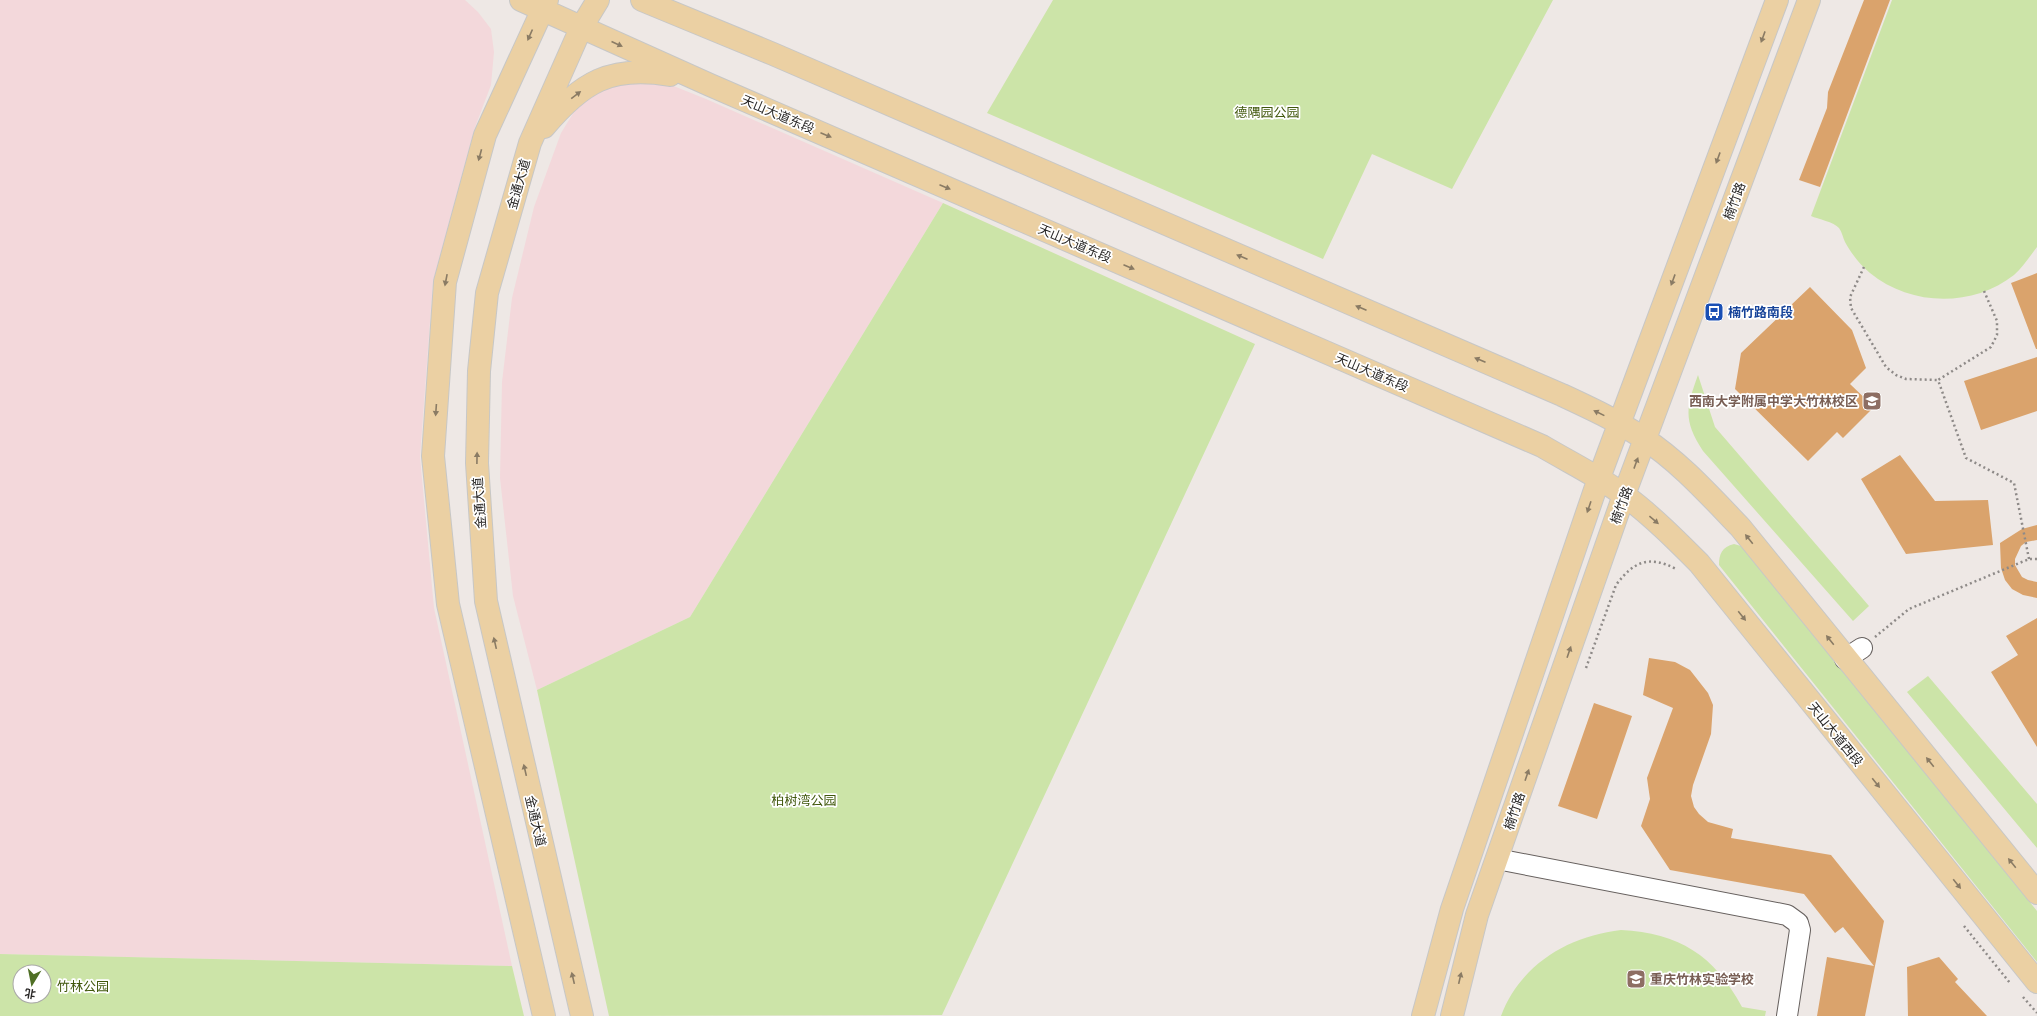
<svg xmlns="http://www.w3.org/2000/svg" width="2037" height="1016" font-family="Barlow,'Noto Sans SC',sans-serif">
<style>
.industrial{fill:#f3d8db}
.green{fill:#cce4a8;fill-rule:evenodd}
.building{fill:#daa36c}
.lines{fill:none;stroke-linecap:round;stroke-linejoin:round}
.minor-casing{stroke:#66605e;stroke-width:22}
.major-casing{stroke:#c7c7c6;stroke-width:24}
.path{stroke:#8e8a88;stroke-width:2.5;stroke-dasharray:2 3;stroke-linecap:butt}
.minor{stroke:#fff;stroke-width:20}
.major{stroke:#ebd0a3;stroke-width:22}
.oneway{fill:#8a7b64}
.labels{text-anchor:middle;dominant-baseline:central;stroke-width:3.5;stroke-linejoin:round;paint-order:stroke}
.park-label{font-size:13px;fill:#40570b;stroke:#fff}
.street-label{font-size:13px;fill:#282625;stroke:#fff}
.transit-label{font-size:13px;font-weight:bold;fill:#164399;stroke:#fff;text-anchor:start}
.education-label{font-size:13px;font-weight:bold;fill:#785e54;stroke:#fff;text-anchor:end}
</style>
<rect width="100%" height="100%" fill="#eee8e5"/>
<path class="industrial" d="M0 0H465L478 12 491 29 494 52 491 85 474 130 433 281 420 457 434 608 512 966 0 954Z
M643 82 671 85 706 99 943 203 690 617 537 690 513 596 500 478 502 382 512 298 534 207 561 133 577 107 598 91 620 84Z"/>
<path class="green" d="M1053 0H1553L1452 189 1372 154 1323 259 987 113Z
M1892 0H2037V247C2030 256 2023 267 2014 275 1972 308 1910 306 1870 273 1860 265 1851 253 1845 242 1843 238 1842 232 1839 228 1834 222 1818 219 1811 216Z
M943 203 1255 344 942 1015 609 1016 537 690 690 617Z
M1698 375 1715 427 1869 606 1853 621 1703 451C1683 420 1686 408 1698 375Z
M1734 544 1741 546 2037 911V962L1719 565C1719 554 1722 547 1734 544Z
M1928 676 2037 804V848L1907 692Z
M1621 930C1679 933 1714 955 1742 1007L1766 1011 1765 1016H1501C1520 965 1568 936 1621 930Z
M0 954 512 966 524 1016H0ZM20 972H44V996H20Z"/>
<path class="building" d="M1864 0H1890L1820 187 1799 180 1827 108 1828 92Z
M2037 273V349H2036L2011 283Z
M1810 287 1852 330 1866 368 1850 384 1874 407 1843 438 1837 432 1808 461 1735 389 1741 353Z
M2037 357V411L1981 430 1964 381Z
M1900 455 1935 501 1988 500 1993 545 1906 554 1861 479Z
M2037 525V540L2026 542 2021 546 2015 559V565L2022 577 2028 580 2037 582V598L2023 595 2012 589 2005 580 2001 568 2000 543 2022 529Z
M2037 618V747L1991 672 2018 655 2006 636Z
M1649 658 1675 662 1690 670 1708 693 1713 705 1711 734 1693 785 1691 796 1694 807 1699 814 1708 822 1733 829 1731 838 1831 855 1884 921 1865 1016H1817L1827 957 1874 966 1843 927 1835 933 1804 894 1670 870 1641 826 1650 799 1647 778 1673 708 1643 695Z
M1594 703 1632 716 1597 819 1558 806Z
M1939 957 1958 979 1955 982 1987 1016H1908L1907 967Z"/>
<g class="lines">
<defs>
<path id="minor" d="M1845 659 1862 648
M1497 859 1787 915 1798 923 1800 930 1787 1016"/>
<path id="major" d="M521 0 710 85 1542 446C1569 462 1598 476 1624 495 1651 515 1675 539 1699 563L2037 982
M642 0 773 54 1562 395C1590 408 1618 421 1643 438 1680 462 1710 496 1740 527L2037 893
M544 127C582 82 610 65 670 75
M544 1016 448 604 433 456 445 282 485 135 547 0
M582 1016 486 601 477 463 479 371 487 293 530 143 581 28 598 0
M1423 1016 1452 909 1599 478 1777 0
M1452 1016 1477 915 1624 495 1809 0"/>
</defs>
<use href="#minor" class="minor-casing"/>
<use href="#major" class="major-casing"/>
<path class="path" d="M1864 267 1850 297 1851 308 1886 367 1896 375 1906 379 1938 380
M1984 291 1997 321V335L1991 347 1938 380 1966 458 2014 483 2029 559
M1875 637 1909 609 2029 559H2037
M1586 668 1616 585C1634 561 1649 555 1676 569
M1964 926 2010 983
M2023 997 2037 1013"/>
<use href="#minor" class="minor"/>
<use href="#major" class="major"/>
</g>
<defs><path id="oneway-solid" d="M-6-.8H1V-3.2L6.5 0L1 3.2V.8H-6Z"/></defs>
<g class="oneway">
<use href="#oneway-solid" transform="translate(530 35) rotate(114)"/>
<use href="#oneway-solid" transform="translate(1763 37) rotate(110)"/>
<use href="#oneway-solid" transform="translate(617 44) rotate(24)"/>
<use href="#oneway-solid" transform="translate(576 95) rotate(-37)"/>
<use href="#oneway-solid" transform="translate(826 135) rotate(23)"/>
<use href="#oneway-solid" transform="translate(480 155) rotate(105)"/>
<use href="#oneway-solid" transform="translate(1718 158) rotate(110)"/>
<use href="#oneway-solid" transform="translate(945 187) rotate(23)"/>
<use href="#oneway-solid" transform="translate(1242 257) rotate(-157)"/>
<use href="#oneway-solid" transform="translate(1129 267) rotate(23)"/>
<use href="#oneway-solid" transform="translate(446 280) rotate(101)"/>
<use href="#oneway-solid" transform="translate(1673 280) rotate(110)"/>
<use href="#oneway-solid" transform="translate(1361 308) rotate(-157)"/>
<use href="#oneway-solid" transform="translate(1480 360) rotate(-157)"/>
<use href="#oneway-solid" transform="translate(436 410) rotate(94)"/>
<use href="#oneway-solid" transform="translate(1599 413) rotate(-154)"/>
<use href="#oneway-solid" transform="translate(477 458) rotate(-89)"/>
<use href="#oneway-solid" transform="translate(1636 463) rotate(-70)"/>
<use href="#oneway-solid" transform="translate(1589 507) rotate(109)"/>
<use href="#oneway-solid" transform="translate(1654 520) rotate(40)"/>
<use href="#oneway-solid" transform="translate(1749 539) rotate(-129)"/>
<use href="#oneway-solid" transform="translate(1742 616) rotate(51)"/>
<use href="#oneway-solid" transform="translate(1830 640) rotate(-129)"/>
<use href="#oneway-solid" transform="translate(495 643) rotate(-103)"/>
<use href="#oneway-solid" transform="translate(1569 652) rotate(-71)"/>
<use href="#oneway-solid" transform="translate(1930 762) rotate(-129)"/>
<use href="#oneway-solid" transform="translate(525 770) rotate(-103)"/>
<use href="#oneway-solid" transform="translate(1527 775) rotate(-71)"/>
<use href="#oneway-solid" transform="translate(1876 783) rotate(51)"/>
<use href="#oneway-solid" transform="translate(2012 863) rotate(-129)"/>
<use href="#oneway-solid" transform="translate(1957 884) rotate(51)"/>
<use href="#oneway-solid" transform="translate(573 978) rotate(-103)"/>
<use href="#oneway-solid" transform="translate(1460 978) rotate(-77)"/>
</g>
<defs>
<symbol id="bus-square" viewBox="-11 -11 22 22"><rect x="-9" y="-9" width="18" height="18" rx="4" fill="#1a4fb4" stroke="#fff"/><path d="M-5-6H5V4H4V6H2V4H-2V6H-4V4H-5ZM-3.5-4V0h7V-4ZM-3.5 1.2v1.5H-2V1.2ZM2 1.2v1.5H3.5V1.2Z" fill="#fff"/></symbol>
<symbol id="school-square" viewBox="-11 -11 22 22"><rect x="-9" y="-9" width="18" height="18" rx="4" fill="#8d6e63" stroke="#fff"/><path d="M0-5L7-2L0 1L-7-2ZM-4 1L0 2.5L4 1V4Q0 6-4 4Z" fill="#fff"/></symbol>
</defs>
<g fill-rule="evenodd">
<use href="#bus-square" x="1703" y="301" width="22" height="22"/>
<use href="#school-square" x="1861" y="390" width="22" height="22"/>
<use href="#school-square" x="1625" y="968" width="22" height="22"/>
</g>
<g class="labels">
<g class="park-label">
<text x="1267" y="112">德隅园公园</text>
<text x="804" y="800">柏树湾公园</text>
<text x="83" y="986">竹林公园</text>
</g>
<g class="street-label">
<text transform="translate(778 114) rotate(23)">天山大道东段</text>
<text transform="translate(518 184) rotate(-74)">金通大道</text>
<text transform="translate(1734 201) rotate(-70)">楠竹路</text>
<text transform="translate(1075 243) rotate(23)">天山大道东段</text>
<text transform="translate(1372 372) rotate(23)">天山大道东段</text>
<text transform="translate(479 503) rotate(-94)">金通大道</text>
<text transform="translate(1621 505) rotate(-70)">楠竹路</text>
<text transform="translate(1836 734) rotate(51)">天山大道西段</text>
<text transform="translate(1514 811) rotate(-71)">楠竹路</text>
<text transform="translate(536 821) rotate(77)">金通大道</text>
</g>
<g class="transit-label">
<text x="1728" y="312">楠竹路南段</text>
</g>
<g class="education-label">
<text x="1858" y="401">西南大学附属中学大竹林校区</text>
<text x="1650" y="979" text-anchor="start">重庆竹林实验学校</text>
</g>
</g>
<g transform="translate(32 984) rotate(190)"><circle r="19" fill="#ffffff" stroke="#a9a8a8"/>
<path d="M0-3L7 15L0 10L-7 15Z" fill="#4f6f25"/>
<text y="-6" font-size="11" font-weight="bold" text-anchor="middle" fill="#282625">北</text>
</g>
</svg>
